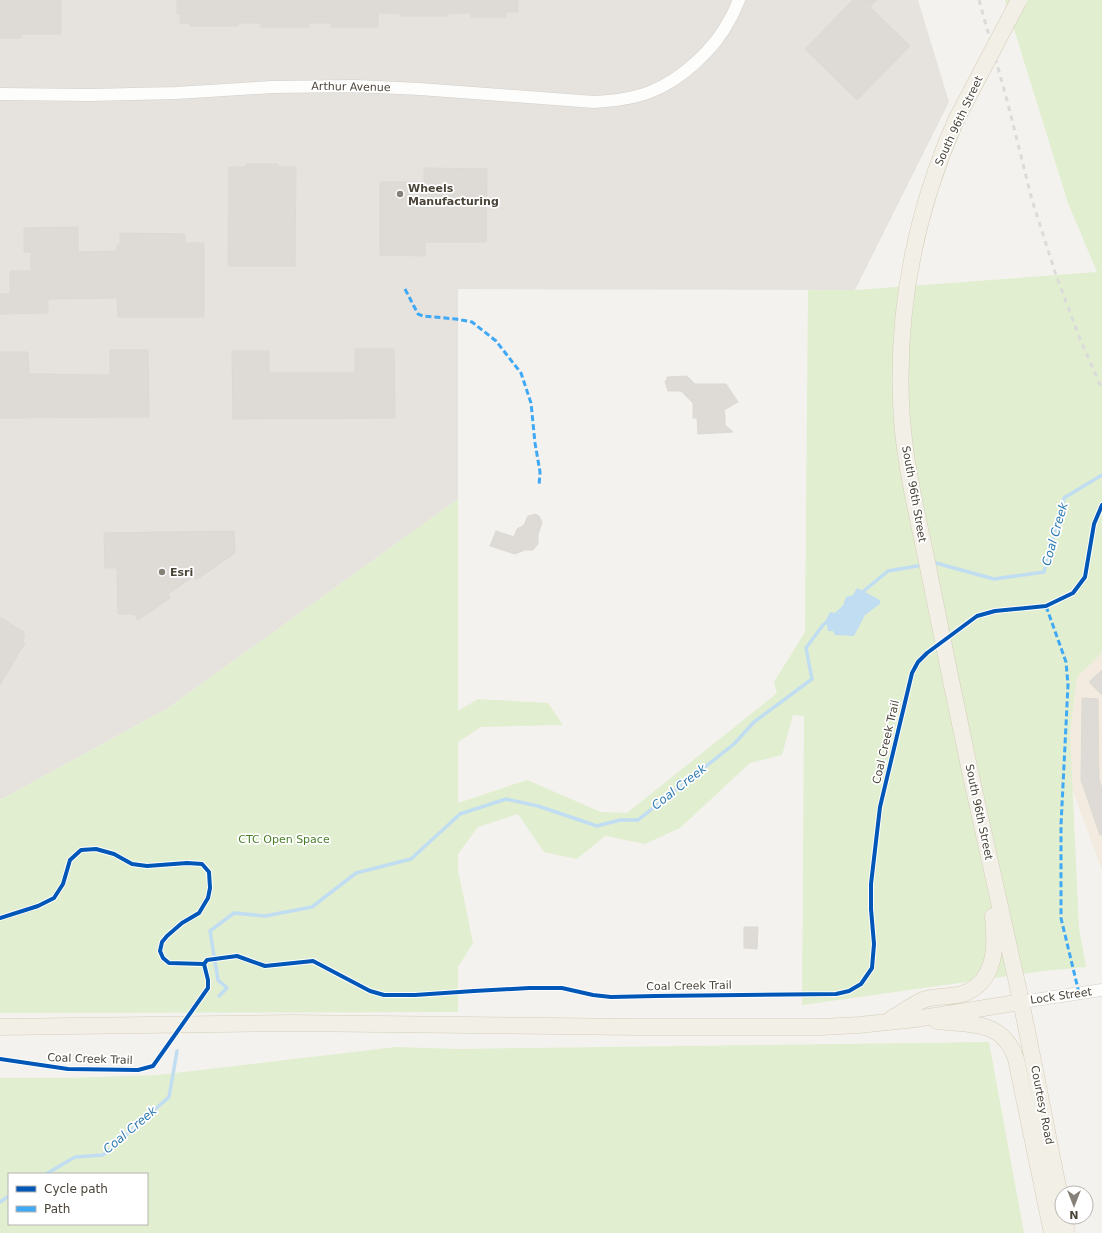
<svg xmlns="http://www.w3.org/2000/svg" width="1102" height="1233" font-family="'DejaVu Sans',sans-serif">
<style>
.commercial{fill:#f3ebdf}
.industrial{fill:#e6e2de}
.green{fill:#e1eecf;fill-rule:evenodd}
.parking{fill:#e6e3df}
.water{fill:#c0ddf1}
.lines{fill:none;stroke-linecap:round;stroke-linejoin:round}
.stream{stroke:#c0ddf1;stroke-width:3.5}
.building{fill:#dedbd6;stroke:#dcd9d4}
.minor-casing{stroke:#d2d0cb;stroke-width:13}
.major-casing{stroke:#d6cebb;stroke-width:17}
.minor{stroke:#fdfdfc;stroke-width:12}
.major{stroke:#f2efe6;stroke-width:16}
.rail{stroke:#dbdbda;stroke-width:3;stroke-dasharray:5 5;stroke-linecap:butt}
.major-bridge-casing{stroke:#d6cebb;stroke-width:17;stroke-linecap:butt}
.major-bridge{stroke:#f2efe6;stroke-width:16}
.quiet{stroke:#3fa9f5;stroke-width:3;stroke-dasharray:6 3;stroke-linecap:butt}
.cycleway-casing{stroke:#fff;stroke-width:6}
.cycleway{stroke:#0057b8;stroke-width:4}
.poi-dot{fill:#868178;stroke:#fff;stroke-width:1.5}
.labels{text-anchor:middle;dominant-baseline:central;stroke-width:3.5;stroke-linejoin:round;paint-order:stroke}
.street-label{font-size:11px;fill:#4b4439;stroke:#fff}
.poi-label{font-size:11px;font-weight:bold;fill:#4b4439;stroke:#fff;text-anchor:start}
.park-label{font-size:11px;fill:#4a7f2a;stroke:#fff}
.water-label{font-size:12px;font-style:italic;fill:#2e7ab2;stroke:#fff}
</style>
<rect width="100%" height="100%" fill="#f4f2ee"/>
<path class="commercial" d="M1102 653V870L1072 789 1070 733 1077 677Z"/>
<path class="industrial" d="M0 0H918L949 102 855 290 458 289V499L168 708 0 800Z"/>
<path class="green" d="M1005 0H1102V653L1077 677 1070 733 1079 928 1086 967 1044 971 802 1005 804 716 793 715 782 755 750 763 680 828 645 844 605 836 577 859 544 852 518 814 478 827 458 854V870L473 943 458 967V1012L0 1013V800L168 708 458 499V711L478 699 548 703 563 725 481 727 458 742V803L527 780 601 812 627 813 777 693 774 682 805 632 808 290H855L1097 272 1068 203Z
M989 1042 1024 1233H0V1078H68L158 1075 396 1047 458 1049ZM9 1174H147V1224H9Z"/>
<path class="parking" d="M274 488V498L277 500H288V572H279L276 578 282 586 153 673 147 665 124 669 114 673 70 578 80 575 98 563H103L104 586H118L117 623 122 634 167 633 217 600 212 592 250 566 256 574 261 569 264 564V559L255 557 254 525 264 524V520L260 513 254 512H251V521L92 523V514L88 500 89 490 173 489 174 499 207 498V489Z"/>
<path class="water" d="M857 588 880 600V604L865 615 854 636 835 635 833 631H828L826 620 830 612 840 614 846 597 853 595Z"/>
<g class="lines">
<path class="stream" d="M931 564 936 563 994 579 1044 572 1064 498 1102 475
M860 594 888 571 923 565
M834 616 844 607
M219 996 227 988 218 980 210 931 234 913 265 916 312 907 356 873 411 859 460 814 506 799 538 806 597 826 620 820H638L734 744 754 722 812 679 806 648 823 625 829 620
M46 1174 75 1157 103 1155 169 1097 177 1051
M0 1202 9 1196"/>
</g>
<path class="building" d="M0 0H61V34H21V38H0Z
M177 0H518V12H506V17H471V13H448V16H400V13H378V27H331V23H309V27H261V23H238V26H190V23H180V14H177Z
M853 0H877L870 7 910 46 857 100 805 49Z
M246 164H278V167H296L295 266H228L229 167H246Z
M424 168 487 169 486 242H425V256L380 255V182H424Z
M78 227V252L117 251V245H120V233L185 234V243H204V317H118L117 298 48 299V313L0 314V294H10V271H31V252H24V228Z
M355 349H394L395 418 233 419 232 351H269V373H355Z
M110 350H148L149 417 0 418V352H28L29 374 110 375Z
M687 376 695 384H726L738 402 724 410 725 416V425L733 432 698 434 697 418H693V403L681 391H668L665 381 667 380V377Z
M535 514 539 516 542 522 538 535V544L533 550H525L515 554 490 546 496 531 514 537 517 529 524 525 528 516Z
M234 531 235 553 196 580 194 576 168 594 170 598 138 620 134 614H118L117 568H105L104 533Z
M0 617 24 632 23 635 25 636 23 641 25 643 0 685Z
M1102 670V695L1089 682Z
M1082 698 1098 699 1099 779 1102 789V835H1100L1081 780Z
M744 927H758L757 949 744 948Z"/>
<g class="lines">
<defs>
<path id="minor" d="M0 94 90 95 176 93 272 87 355 86 420 89 594 102C613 101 632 99 650 92 681 80 715 49 730 19 734 13 736 6 739 0
M1021 1002 1102 990"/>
<path id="major" d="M956 120C917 209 897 305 901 403 903 457 916 509 927 562 941 633 956 705 971 776 986 845 1002 914 1017 983 1033 1057 1047 1133 1062 1207
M891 1019C901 1013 912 1005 923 1000 936 995 952 998 965 993 997 980 996 944 993 916
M937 1021C972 1025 1003 1020 1016 1059L1052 1233
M0 1027 291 1023 635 1027H821L859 1025 916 1019 1021 1002
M1064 1217 1067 1233"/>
</defs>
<use href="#minor" class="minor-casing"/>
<use href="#major" class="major-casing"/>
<use href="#minor" class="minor"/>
<use href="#major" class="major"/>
<path class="rail" d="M979 0 1007 100 1032 200 1056 275 1080 339 1102 389"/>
<defs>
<path id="major-bridge" d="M956 120 1019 0"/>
</defs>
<use href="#major-bridge" class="major-bridge-casing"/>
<use href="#major-bridge" class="major-bridge"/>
<path class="quiet" d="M405 289 418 314 423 316 456 319 472 322 496 341 521 373 531 403 535 443 540 472 539 486
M1046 606 1066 662 1068 685 1061 825V918L1079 993"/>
<defs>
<path id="cycleway" d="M0 918 38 906 54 898 63 884 70 860 81 850 96 849 114 854 132 864 147 866 187 863 202 864 209 872 210 888 208 898 199 913 182 923 167 936 162 942 160 951 163 958 169 963 204 964
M0 1059 68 1069 138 1070 153 1066 208 988V980L204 964 207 960 237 956 265 966 313 961 370 991 384 995H415L474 991 529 988H562L593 995 611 997 656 996 836 994 849 991 861 984 872 968 874 944 871 909V884L880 807 912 673 918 662 927 653 977 616 995 611 1046 606 1073 593 1085 577 1094 524 1102 505"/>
</defs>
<use href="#cycleway" class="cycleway-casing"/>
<use href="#cycleway" class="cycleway"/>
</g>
<g class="poi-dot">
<circle cx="400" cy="194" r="4"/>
<circle cx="162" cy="572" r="4"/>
</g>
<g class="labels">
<g class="street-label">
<text transform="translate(351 87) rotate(1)">Arthur Avenue</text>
<text transform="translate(959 121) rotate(-65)">South 96th Street</text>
<text transform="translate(914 494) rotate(80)">South 96th Street</text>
<text transform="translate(886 742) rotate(-77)">Coal Creek Trail</text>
<text transform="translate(979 812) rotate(78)">South 96th Street</text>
<text transform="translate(689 986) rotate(-1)">Coal Creek Trail</text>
<text transform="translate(1061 996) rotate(-8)">Lock Street</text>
<text transform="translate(90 1059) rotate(2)">Coal Creek Trail</text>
<text transform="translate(1042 1105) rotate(79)">Courtesy Road</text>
</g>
<g class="poi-label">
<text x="408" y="188">Wheels<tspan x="408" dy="13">Manufacturing</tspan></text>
<text x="170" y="572">Esri</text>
</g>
<g class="park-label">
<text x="284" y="839">CTC Open Space</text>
</g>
<g class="water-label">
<text transform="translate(1055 534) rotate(-74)">Coal Creek</text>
<text transform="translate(679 787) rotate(-38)">Coal Creek</text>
<text transform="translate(130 1130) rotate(-40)">Coal Creek</text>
</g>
</g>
<rect x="8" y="1173" width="140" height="52" fill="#ffffff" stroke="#b7b4b0"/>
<rect x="16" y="1186" width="20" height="6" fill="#0057b8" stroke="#b7b4b0"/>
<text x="44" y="1193" font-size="12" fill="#4b4439">Cycle path</text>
<rect x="16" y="1206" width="20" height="6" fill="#3fa9f5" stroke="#b7b4b0"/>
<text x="44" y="1213" font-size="12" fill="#4b4439">Path</text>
<g transform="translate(1074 1205) rotate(180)"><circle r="19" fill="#ffffff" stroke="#b7b4b0"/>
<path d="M0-3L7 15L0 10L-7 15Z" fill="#868178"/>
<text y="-6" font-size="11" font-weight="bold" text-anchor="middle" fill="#4b4439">N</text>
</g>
</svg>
